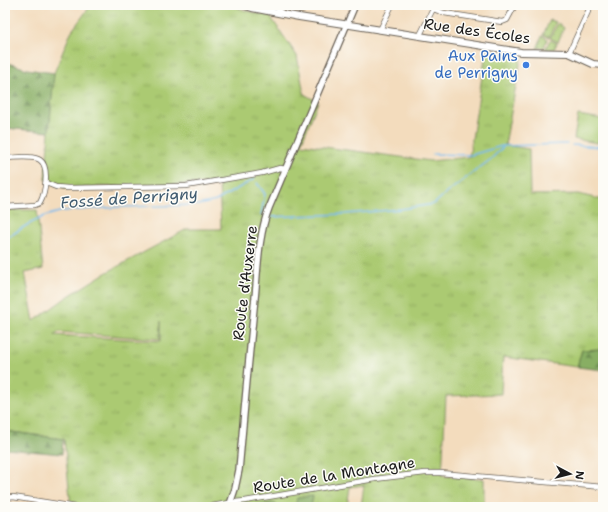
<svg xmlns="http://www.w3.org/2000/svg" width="608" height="512" font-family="'Shantell Sans',sans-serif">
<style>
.grass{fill:url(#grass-tufts);stroke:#647347;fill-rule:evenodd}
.forest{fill:url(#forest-firs);stroke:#526540}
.pitch{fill:#abca72;stroke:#647347}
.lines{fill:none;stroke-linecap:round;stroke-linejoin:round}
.stream{stroke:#79bcef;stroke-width:1.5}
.minor-casing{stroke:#675f54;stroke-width:6}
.tertiary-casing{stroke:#675f54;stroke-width:8}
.secondary-casing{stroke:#675f54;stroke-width:8}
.minor{stroke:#fff;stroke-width:4.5}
.tertiary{stroke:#fff;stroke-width:5.5}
.secondary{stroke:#fff;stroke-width:6}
.shop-dot{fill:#3f7fe0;stroke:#fdfcf7;stroke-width:1.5}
.labels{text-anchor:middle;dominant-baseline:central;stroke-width:3;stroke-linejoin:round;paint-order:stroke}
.street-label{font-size:15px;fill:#1c1c1c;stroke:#fdfcf7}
.shop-label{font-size:15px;fill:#366cbe;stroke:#fdfcf7;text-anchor:end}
.water-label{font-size:16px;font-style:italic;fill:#415c70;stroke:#fdfcf7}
</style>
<defs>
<pattern id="grass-tufts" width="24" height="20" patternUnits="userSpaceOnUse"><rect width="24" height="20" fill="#abca72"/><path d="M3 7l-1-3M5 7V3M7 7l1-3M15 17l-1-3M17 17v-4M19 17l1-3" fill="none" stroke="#93ad62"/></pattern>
<pattern id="forest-firs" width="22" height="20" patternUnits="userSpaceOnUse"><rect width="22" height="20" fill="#88ae64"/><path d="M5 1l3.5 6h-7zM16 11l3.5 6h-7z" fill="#6e8d52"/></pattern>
</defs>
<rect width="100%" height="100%" fill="#fdfcf7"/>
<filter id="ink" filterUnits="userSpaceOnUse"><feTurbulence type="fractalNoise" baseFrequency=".025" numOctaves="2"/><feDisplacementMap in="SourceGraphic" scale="8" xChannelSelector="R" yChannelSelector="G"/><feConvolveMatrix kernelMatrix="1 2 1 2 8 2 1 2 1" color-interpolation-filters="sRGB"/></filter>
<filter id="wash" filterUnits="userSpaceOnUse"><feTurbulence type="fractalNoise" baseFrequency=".012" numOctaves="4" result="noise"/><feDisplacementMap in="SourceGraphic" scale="16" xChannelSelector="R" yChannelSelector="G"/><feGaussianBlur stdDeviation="0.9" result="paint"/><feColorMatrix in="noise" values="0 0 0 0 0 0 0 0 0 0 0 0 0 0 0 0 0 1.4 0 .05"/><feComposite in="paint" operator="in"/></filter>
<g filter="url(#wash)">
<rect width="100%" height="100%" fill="#f3dcbd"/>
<path class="grass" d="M91 5H231L244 10 270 16 297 56 304 94 318 102 301 144 431 161 469 157 486 52 521 58 505 145 529 149 530 195 578 194 603 200V349L582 350 577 367 503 357 501 394 446 396 442 476 484 479V507H361L364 485 350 487 347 507H71L64 439 5 431V210H37L43 269 25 273 34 321 67 297 102 275 187 229H221L219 183 65 188 45 179 54 73 71 32ZM161 321V341L54 335 58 332 160 339Z
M550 20 556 22 549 37 543 35Z
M558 23 564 28 558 42 550 38Z
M542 36 548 39 543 48 539 47 538 49H537Z
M550 40 557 43 554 49H545Z"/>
<path class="forest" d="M5 62 27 69 54 73 49 132 5 128Z
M603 349V370L577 367 582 350Z
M5 431 63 439 62 454 6 449 5 456Z
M313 496 311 507H295L297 498Z
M276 503 275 507H241Z"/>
<path class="pitch" d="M578 115 602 119 598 143 574 139Z"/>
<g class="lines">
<path class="stream" d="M572 145 603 147
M433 154 471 155 502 146 567 144
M257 183 265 194 261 215H262
M270 217 345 214 401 209 434 204 445 194 491 159 504 146
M5 239 27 225 45 216 63 211 121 207 198 205 216 201 254 179"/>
</g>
</g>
<g filter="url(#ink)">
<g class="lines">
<defs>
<path id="minor" d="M275 5 281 12V14
M433 9 444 13 502 22 507 20 515 5
M380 30 392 5
M420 36 421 33 435 5
M569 53 591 5
M5 158C14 158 33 155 40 160 50 167 45 194 40 203L35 205 5 207
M46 183 56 187 68 188 186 186 262 173 280 168 286 169
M5 498 13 497 76 507
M206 507 235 502 245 501 375 479 425 473H440L603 487"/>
<path id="tertiary" d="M229 507 235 489 239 470C244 413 249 355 255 298 258 268 258 236 269 208L355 5"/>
<path id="secondary" d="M242 5 252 8 299 17 521 52 569 53 593 64 603 65"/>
</defs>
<use href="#minor" class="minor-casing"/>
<use href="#tertiary" class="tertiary-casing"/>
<use href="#secondary" class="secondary-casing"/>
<use href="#minor" class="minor"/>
<use href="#tertiary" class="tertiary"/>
<use href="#secondary" class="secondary"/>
</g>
</g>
<circle class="shop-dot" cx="526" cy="65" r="4"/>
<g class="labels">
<g class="street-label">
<text transform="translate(477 31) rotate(8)">Rue des Écoles</text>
<text transform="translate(245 283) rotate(-83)">Route d'Auxerre</text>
<text transform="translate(334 475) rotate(-9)">Route de la Montagne</text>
</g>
<g class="shop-label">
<text x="518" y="56">Aux Pains<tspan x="518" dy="17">de Perrigny</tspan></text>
</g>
<g class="water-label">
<text transform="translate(129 198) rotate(-4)">Fossé de Perrigny</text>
</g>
</g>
<rect width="608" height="512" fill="none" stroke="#fdfcf7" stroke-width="20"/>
<g transform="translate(570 474) rotate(97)" stroke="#fdfcf7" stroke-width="3" paint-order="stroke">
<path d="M0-3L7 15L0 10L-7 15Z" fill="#1c1c1c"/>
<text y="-6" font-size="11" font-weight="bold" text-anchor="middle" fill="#1c1c1c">N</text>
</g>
</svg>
